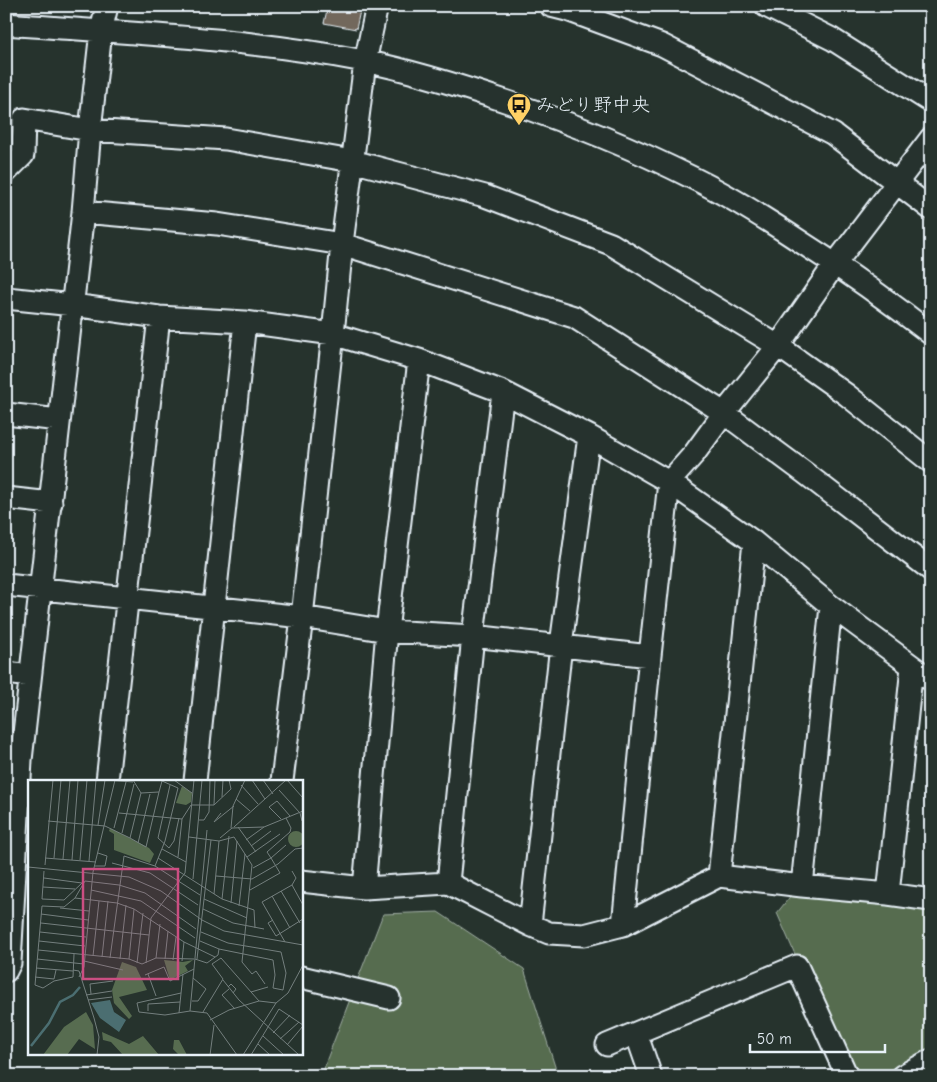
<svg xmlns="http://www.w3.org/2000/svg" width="937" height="1082" font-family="'Comic Neue','Klee One',sans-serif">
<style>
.green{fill:#576c50;stroke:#a0aea4}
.building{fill:#72685b;stroke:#e8f1f8}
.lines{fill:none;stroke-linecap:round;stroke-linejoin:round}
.minor-casing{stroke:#e8f1f8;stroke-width:25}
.minor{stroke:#26332d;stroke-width:21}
.labels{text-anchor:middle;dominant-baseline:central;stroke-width:4;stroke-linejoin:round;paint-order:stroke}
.poi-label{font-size:19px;fill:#e8f1f8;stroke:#26332d;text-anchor:start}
.inset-river{fill:none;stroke:#4b6e71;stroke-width:2.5}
.inset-road{fill:none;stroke:#747f7e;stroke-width:1}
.view{fill:#cc4e82;fill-opacity:0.15;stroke:#cc4e82;stroke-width:2.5}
.inset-edge{fill:none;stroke:#e8f1f8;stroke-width:2.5}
</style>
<rect width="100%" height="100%" fill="#26332d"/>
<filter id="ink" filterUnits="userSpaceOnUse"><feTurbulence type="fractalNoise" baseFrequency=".02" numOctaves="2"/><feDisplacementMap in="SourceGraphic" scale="10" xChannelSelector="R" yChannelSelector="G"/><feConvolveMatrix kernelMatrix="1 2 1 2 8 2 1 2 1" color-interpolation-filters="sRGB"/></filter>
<g filter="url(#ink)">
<path class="green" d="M792 894 931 908V1056L893 1076H848L777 913Z
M438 912 524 969 558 1076H322L327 1059 383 914Z"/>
<path class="building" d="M328 6H361L356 29 324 23Z"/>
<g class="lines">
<defs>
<path id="minor" d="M551 6 567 10 662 45 833 134 931 209
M766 6 832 39 931 102
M6 24C126 33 246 38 364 61 413 71 461 86 508 102 571 123 633 148 693 178 732 197 768 220 804 244 848 272 890 302 931 334
M6 172 23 155 24 119 90 130 226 139 352 161 485 196 611 244 778 346 847 395 931 462
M83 212 217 224 342 244 574 317 724 413 805 473 931 570
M6 298 73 305 159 317 245 322 333 334 419 360 503 392 589 436 669 482 754 542 831 606 931 680
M6 414 59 420
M6 498 51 503
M6 585 302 617 387 631 473 636 650 656
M6 673 30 676
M107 781 159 317
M195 781 245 322
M282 781 302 617 333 334 342 244 365 62 377 6
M719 876 754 542
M301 881 364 888 448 883 530 925 549 933 584 935 623 925 719 876 802 886 888 894 931 900
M448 883 473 636 503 392
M802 886 831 606
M364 888 387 631 419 360
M888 894 912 667
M530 925 561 645 589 436
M623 925 650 656 669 482 694 454 724 413 778 346 835 264 931 138
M6 971 10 963 21 760 83 212 90 130 101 31 107 6
M301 977 389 998
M636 1033 651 1076
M607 1045 797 966 847 1076
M902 1076 931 1060"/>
</defs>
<use href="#minor" class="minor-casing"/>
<use href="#minor" class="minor"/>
</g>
</g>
<defs>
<symbol id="bus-pin" viewBox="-11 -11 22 30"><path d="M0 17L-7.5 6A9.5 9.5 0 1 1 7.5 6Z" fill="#ffd166" stroke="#26332d"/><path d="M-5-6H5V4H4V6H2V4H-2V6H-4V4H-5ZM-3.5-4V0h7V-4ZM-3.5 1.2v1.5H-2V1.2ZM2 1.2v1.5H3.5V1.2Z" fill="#111"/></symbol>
</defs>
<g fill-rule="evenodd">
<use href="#bus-pin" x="505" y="91" width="28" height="38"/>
</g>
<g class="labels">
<g class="poi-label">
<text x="536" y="105">みどり野中央</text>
</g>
</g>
<g transform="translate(28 780)">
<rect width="275" height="275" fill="#26332d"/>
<path d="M154 6 164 13 163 22 158 25 148 23ZM82 48 121 68 126 74 122 83 86 70V54L81 51ZM260 59a8 8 0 1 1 16 0a8 8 0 1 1-16 0ZM136 180 155 182 165 180 157 186 160 191 142 200ZM94 182 108 187 119 210 91 217 104 236 101 239 86 223 84 210ZM58 232 65 245 67 269 51 259 39 275H15L36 247ZM74 252 101 264 115 256 131 275H95L83 262 75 260ZM146 260H151L159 275H151L145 269Z" fill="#576c50"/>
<path d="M82 220 86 232 98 240 91 252 72 238 63 223Z" fill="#4b6e71"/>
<path class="inset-river" d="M3 266 21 243 32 222 45 215 52 207"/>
<path class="inset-road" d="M78 0 105 2M146 0 164 13M224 0 237 19M235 0 245 14M259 0 275 18M142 5 130 58 141 68 146 61 151 38M213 5 230 24M251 10 272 33 274 41M194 17 195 0M208 19 222 31M164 25H186L203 9 201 0M186 25 187 0M91 33 154 39 163 25M193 33 186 42 206 26M258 38 263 48 262 52 239 72 243 78 258 65M253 39 241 27 249 21 262 36M171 40H176L181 32 182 0M20 41 77 46 102 58 113 13M70 45 77 0M206 47 258 0M210 47 228 72M86 48 98 2M203 48 205 26 217 0M94 53 106 4M161 57 191 61 206 57 224 85 214 182 224 194 228 191 237 204M102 58 118 67 131 12M192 58 204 48 236 47 275 31M218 60 236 47M110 63 122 14M223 66 243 51M134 69 158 82M150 77 154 39M219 77 252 54M17 78 68 82M26 78 33 0M130 78 194 119 226 130 227 148M35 79 42 0M44 80 50 0M52 80 59 0M61 81 68 0M84 83 122 93 170 125M17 85 25 0M67 86H77L79 76 70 73M127 86 172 115M0 87 101 97 133 111 174 140 196 151 275 165M188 96 224 99 250 84 267 69 275 68M16 98 54 103 36 120 14 119 16 91M165 99 174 0M264 105 275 125M15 107 47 109M63 110 113 121 167 158M222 110 252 93 243 78 225 88M253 111 272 143M186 114 191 61M244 116 262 148M47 118 89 123 106 129 156 162 187 177M176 119 219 138M194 119 201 56M203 123 209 61M211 126 217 74M32 128 61 131M175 129 205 143 236 149M13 134 60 140M245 140 240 143 248 156 275 139M13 143 121 155M12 152 58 157M11 161 57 166M172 161 191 169M257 162 234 122 264 105 268 98 264 91M10 170 101 179 114 184 128 178 166 179M46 174 45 197 26 201 15 208 7 205 14 126 36 127 47 118 57 101 91 105 117 113 168 149M65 176 71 121M74 177 80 121M82 178 96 76 127 86 137 61 150 8 134 1 131 12 113 13 105 0M128 178 132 144M9 179 56 184M92 179 98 125M101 179 106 129M137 179 140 151M167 179 179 183 190 175 191 169 245 180 247 195 245 208 255 210 258 193 253 172 200 163 173 152M169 179 183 60M145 180 148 157M56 181 95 190M154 181 156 162M109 183 115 133M118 183 123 138 157 93 166 0M8 188 45 191M45 190 51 191 66 238 71 257 69 275M120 194 128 216M117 195 136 187 142 201 166 189M7 197 26 199 28 190M51 197 56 187 65 92 87 0M195 200 211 220 271 275M200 207 203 204 208 209 205 213M201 209 194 215 207 229M223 212 240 207M153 213 109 223 111 232 137 235 162 231 179 233 209 275M63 214 62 204 85 201M58 215 84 211M60 220 84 217M164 221H170L178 209 165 198M120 231V224L152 222M162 231 179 50M175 232 195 199 184 184 193 178 231 221 248 223M151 233 155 194M182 240 201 230 231 221M245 253 262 235M235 256 256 275M252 259 271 242M230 264 242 275M259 265 275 246M182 275 186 245M215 275 248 223 260 213 275 185M223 275 251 229 275 245"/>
<path class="view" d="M55 89H150V199H55Z"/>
<rect width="275" height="275" class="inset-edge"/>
</g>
<rect width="937" height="1082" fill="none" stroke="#26332d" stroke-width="25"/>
<rect x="12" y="12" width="912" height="1057" fill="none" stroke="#e8f1f8" stroke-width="2" filter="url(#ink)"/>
<path d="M750 1044v8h135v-8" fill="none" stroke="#e8f1f8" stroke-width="2.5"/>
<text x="757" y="1044" font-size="15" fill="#e8f1f8" stroke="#26332d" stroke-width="4" paint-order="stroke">50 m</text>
</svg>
